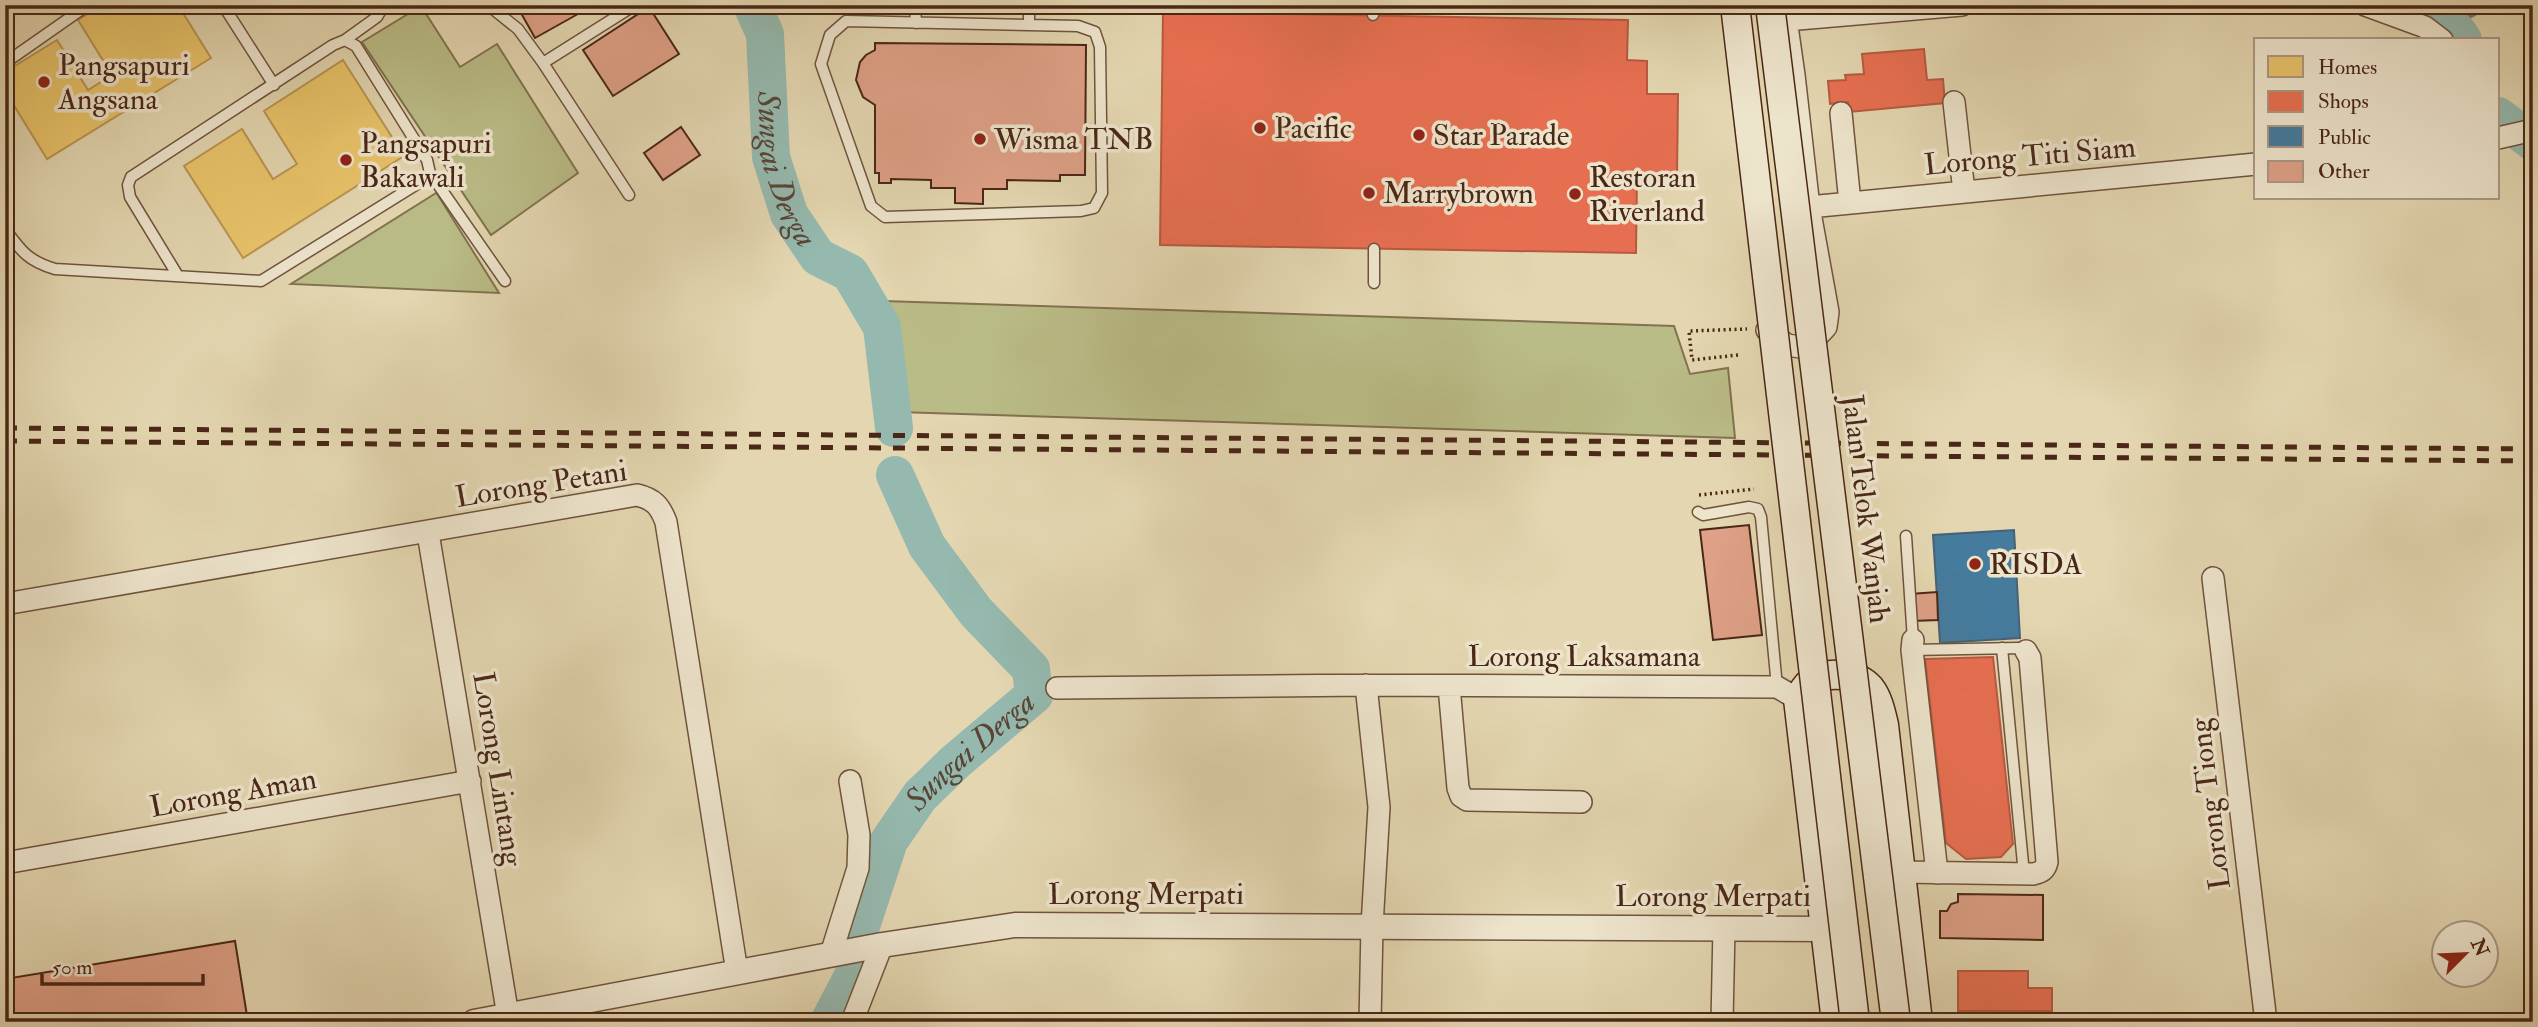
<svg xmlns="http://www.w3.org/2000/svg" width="2538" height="1027" font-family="'IM FELL Double Pica',serif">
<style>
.green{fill:#babc87;stroke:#82724f;stroke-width:2}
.homes{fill:#e9c46a;stroke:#b99551;stroke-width:2}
.shops{fill:#e76f51;stroke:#b85940;stroke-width:2}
.public{fill:#457b9d;stroke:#466275;stroke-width:2}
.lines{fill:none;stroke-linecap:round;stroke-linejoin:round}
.stream{stroke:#777f72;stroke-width:6}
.river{stroke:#95b9af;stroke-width:38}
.building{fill:#dea086;stroke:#4a2717;stroke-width:2}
.service-casing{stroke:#70533d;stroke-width:13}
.minor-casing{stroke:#70533d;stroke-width:24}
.tertiary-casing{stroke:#70533d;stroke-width:27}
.secondary-casing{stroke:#4a2717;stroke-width:31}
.path{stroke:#4a2717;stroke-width:3.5;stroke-dasharray:2 3.5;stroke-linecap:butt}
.service{stroke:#ede4cc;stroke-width:10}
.minor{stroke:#ede4cc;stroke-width:21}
.tertiary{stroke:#ede4cc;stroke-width:24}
.secondary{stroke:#ede4cc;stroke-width:28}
.rail{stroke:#4a2717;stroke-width:5;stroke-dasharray:12 12;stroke-linecap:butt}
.secondary-bridge-casing{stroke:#4a2717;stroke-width:31;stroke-linecap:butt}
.secondary-bridge{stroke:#ede4cc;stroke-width:28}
.poi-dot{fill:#8f2418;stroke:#ede4cc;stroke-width:2.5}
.labels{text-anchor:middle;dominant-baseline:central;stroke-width:7;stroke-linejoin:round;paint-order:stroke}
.poi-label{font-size:30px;fill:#4a2717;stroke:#ede4cc;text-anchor:start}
.street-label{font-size:30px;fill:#4a2717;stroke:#ede4cc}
.water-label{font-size:32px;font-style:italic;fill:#594435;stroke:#ede4cc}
</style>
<rect width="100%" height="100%" fill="#e3d6b0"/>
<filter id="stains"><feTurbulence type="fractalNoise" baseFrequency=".00286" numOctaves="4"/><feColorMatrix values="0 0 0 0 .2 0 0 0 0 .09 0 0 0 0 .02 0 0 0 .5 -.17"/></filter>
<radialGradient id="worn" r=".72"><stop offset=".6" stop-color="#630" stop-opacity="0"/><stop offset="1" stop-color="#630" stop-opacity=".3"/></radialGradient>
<path class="green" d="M421 6 460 67 497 44 578 173 491 235 362 42Z
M436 192 499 293 291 284 436 193Z
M883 301 1674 326 1690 374 1728 368 1735 438 898 412Z"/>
<path class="homes" d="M102 5H178L211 58 47 159 5 91V72L57 40 88 90 112 75 78 20Z
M343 60 404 156 243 258 184 166 242 129 273 179 297 164 264 111Z"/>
<path class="shops" d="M1163 12 1628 20 1627 60 1647 61V94H1678L1677 177 1637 176 1636 253 1160 245Z
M1924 49 1927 80 1943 79 1945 103 1849 112 1848 102 1830 104 1828 81 1846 80 1845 75 1864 74 1862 54Z
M1993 657 2013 844 2001 857 1966 859 1946 843 1925 659Z
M1958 971H2028V988H2052V1011H1958Z"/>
<path class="public" d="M2014 530 2020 638 1940 643 1933 535Z"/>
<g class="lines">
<path class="stream" d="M2453 24 2490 5"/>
<g class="river">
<path id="s1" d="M752 5 765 34 771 157 789 214 818 257 850 273 882 327 894 428"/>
<path d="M2415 5C2438 14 2450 19 2463 40"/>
<path d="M2498 116 2533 142"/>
<path id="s2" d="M857 938 889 841 920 796 955 762 1034 695 1031 669 976 612 927 546 895 475"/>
<path d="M829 1022 855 972"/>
</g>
</g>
<path class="building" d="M594 5 535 38 517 6 518 5Z
M649 7 679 54 613 96 583 50Z
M875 43 1086 45 1085 175H1060V181L1007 180V189H983V204L955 203V188H931V180L891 179V183H879V173H875V105L863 97 856 80 860 62 866 55 875 50Z
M681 127 700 155 663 180 644 153Z
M1749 525 1762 635 1713 640 1700 530Z
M1937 592 1938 620 1912 621 1910 594Z
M1958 894 2043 895V940L1940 938V911H1947L1951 904 1958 902Z
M235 941 248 1022H5V979Z"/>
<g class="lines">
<defs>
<path id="service" d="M223 5 274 85
M488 5 518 29 543 63 629 195
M915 5 916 23
M1373 5V15
M846 21 1078 26 1095 32 1100 47 1102 193 1094 208 1081 211 885 217 871 206 821 64 830 35Z
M1029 25V5
M345 40 356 46 427 160 430 173 505 281
M5 63 88 5
M543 63 635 5
M5 229C21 251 28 261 55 269L261 281 422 181 430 173
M1374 249V283
M178 276 130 197 128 185 131 177 333 45 345 40 377 17 380 12V5
M1698 512 1703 515 1749 507 1758 509 1761 517 1777 687
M1906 536 1913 640
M2002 648 2024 874
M1912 650 2018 648 2026 651"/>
<path id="minor" d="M2365 5 2425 27 2442 40
M1786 20 1962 5
M1954 102 1964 192
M1841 113 1850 203
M2498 138 2533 130
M1809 207 2256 164
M1767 330 1787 345 1800 347 1810 344 1826 327 1828 312 1809 207 1794 75 1784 5
M428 533 508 1016
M2213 578 2266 1022
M5 604 637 495C654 499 660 506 666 522L737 972
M1913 640 1912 650 1937 873
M1366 685 1379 807 1372 926 1370 1022
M1449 686 1458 788 1461 796 1467 800 1581 802
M1057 688 1366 685 1777 687 1798 699
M5 863 470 781
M1901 872 2033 874C2042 872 2045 870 2047 862L2030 658 2026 651
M831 954 858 868 859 835 850 781
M852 1022 882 945
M1722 1022 1724 928"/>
<path id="tertiary" d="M474 1022 882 945 1015 925 1826 929"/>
<path id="secondary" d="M1836 1022 1798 699C1802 693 1806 685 1812 681 1828 671 1857 673 1870 688 1878 698 1881 712 1884 725L1918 1022"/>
</defs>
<use href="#service" class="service-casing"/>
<use href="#minor" class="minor-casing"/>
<use href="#tertiary" class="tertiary-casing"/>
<use href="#secondary" class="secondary-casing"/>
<path class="path" d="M2457 6 2458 5
M1738 355 1692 360 1689 331 1747 329
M1699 495 1754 489"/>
<use href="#service" class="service"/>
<use href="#minor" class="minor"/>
<use href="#tertiary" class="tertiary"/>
<use href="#secondary" class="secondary"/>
<path class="rail" d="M5 428 2533 449
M5 441 2533 461"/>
<defs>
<path id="secondary-bridge" d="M1735 5 1855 1022
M1770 5 1896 1022"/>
</defs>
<use href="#secondary-bridge" class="secondary-bridge-casing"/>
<use href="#secondary-bridge" class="secondary-bridge"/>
</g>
<g class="poi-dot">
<circle cx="44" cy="82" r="7"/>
<circle cx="1260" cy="128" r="7"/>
<circle cx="1419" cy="135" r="7"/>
<circle cx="980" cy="139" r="7"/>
<circle cx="346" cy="160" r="7"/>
<circle cx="1369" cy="193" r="7"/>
<circle cx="1575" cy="194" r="7"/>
<circle cx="1975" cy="564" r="7"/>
</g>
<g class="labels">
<g class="poi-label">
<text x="58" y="65">Pangsapuri<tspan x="58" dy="34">Angsana</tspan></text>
<text x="1274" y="128">Pacific</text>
<text x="1433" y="135">Star Parade</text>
<text x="994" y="139">Wisma TNB</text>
<text x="360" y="143">Pangsapuri<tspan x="360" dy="34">Bakawali</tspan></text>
<text x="1589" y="177">Restoran<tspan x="1589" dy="34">Riverland</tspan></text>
<text x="1383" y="193">Marrybrown</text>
<text x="1989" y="564">RISDA</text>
</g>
<g class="street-label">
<text transform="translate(2030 156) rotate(-5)">Lorong Titi Siam</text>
<text transform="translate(541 484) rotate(-9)">Lorong Petani</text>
<text transform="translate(1866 509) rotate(83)">Jalan Telok Wanjah</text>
<text x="1584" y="656">Lorong Laksamana</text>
<text transform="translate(498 769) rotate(81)">Lorong Lintang</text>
<text transform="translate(233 793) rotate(-10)">Lorong Aman</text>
<text transform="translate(2210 804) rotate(-97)">Lorong Tiong</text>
<text x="1146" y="894">Lorong Merpati</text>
<text x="1713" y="896">Lorong Merpati</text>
</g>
<g class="water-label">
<text stroke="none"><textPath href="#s1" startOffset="170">Sungai Derga</textPath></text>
<text stroke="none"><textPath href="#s2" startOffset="224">Sungai Derga</textPath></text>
</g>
</g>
<rect width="2538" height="1027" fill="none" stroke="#e3d6b0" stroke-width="28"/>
<rect x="7" y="7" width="2524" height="1013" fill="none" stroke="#4a2717" stroke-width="3.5"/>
<rect x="14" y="14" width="2510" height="999" fill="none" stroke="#4a2717" stroke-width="2"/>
<rect x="2254" y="38" width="245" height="161" fill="#ede4cc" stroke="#ac9884" stroke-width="2"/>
<rect x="2268" y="56" width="35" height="21" fill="#e9c46a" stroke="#ac9884" stroke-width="2"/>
<text x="2318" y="74" font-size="21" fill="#4a2717">Homes</text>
<rect x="2268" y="91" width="35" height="21" fill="#e76f51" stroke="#ac9884" stroke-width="2"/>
<text x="2318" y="108" font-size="21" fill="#4a2717">Shops</text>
<rect x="2268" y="126" width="35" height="21" fill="#457b9d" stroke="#ac9884" stroke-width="2"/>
<text x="2318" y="144" font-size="21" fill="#4a2717">Public</text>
<rect x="2268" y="161" width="35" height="21" fill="#dea086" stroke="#ac9884" stroke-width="2"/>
<text x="2318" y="178" font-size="21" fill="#4a2717">Other</text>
<g transform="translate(2465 954) rotate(66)"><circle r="33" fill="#ede4cc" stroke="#ac9884" stroke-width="2"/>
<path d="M0-5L12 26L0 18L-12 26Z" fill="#8f2418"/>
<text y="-10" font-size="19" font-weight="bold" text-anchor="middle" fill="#4a2717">N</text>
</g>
<path d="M42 974v10h161v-10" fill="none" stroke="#4a2717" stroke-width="3.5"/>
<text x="52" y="974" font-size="21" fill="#4a2717" stroke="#ede4cc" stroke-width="5" paint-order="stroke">50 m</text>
<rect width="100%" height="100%" filter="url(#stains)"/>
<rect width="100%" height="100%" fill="url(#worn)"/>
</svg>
